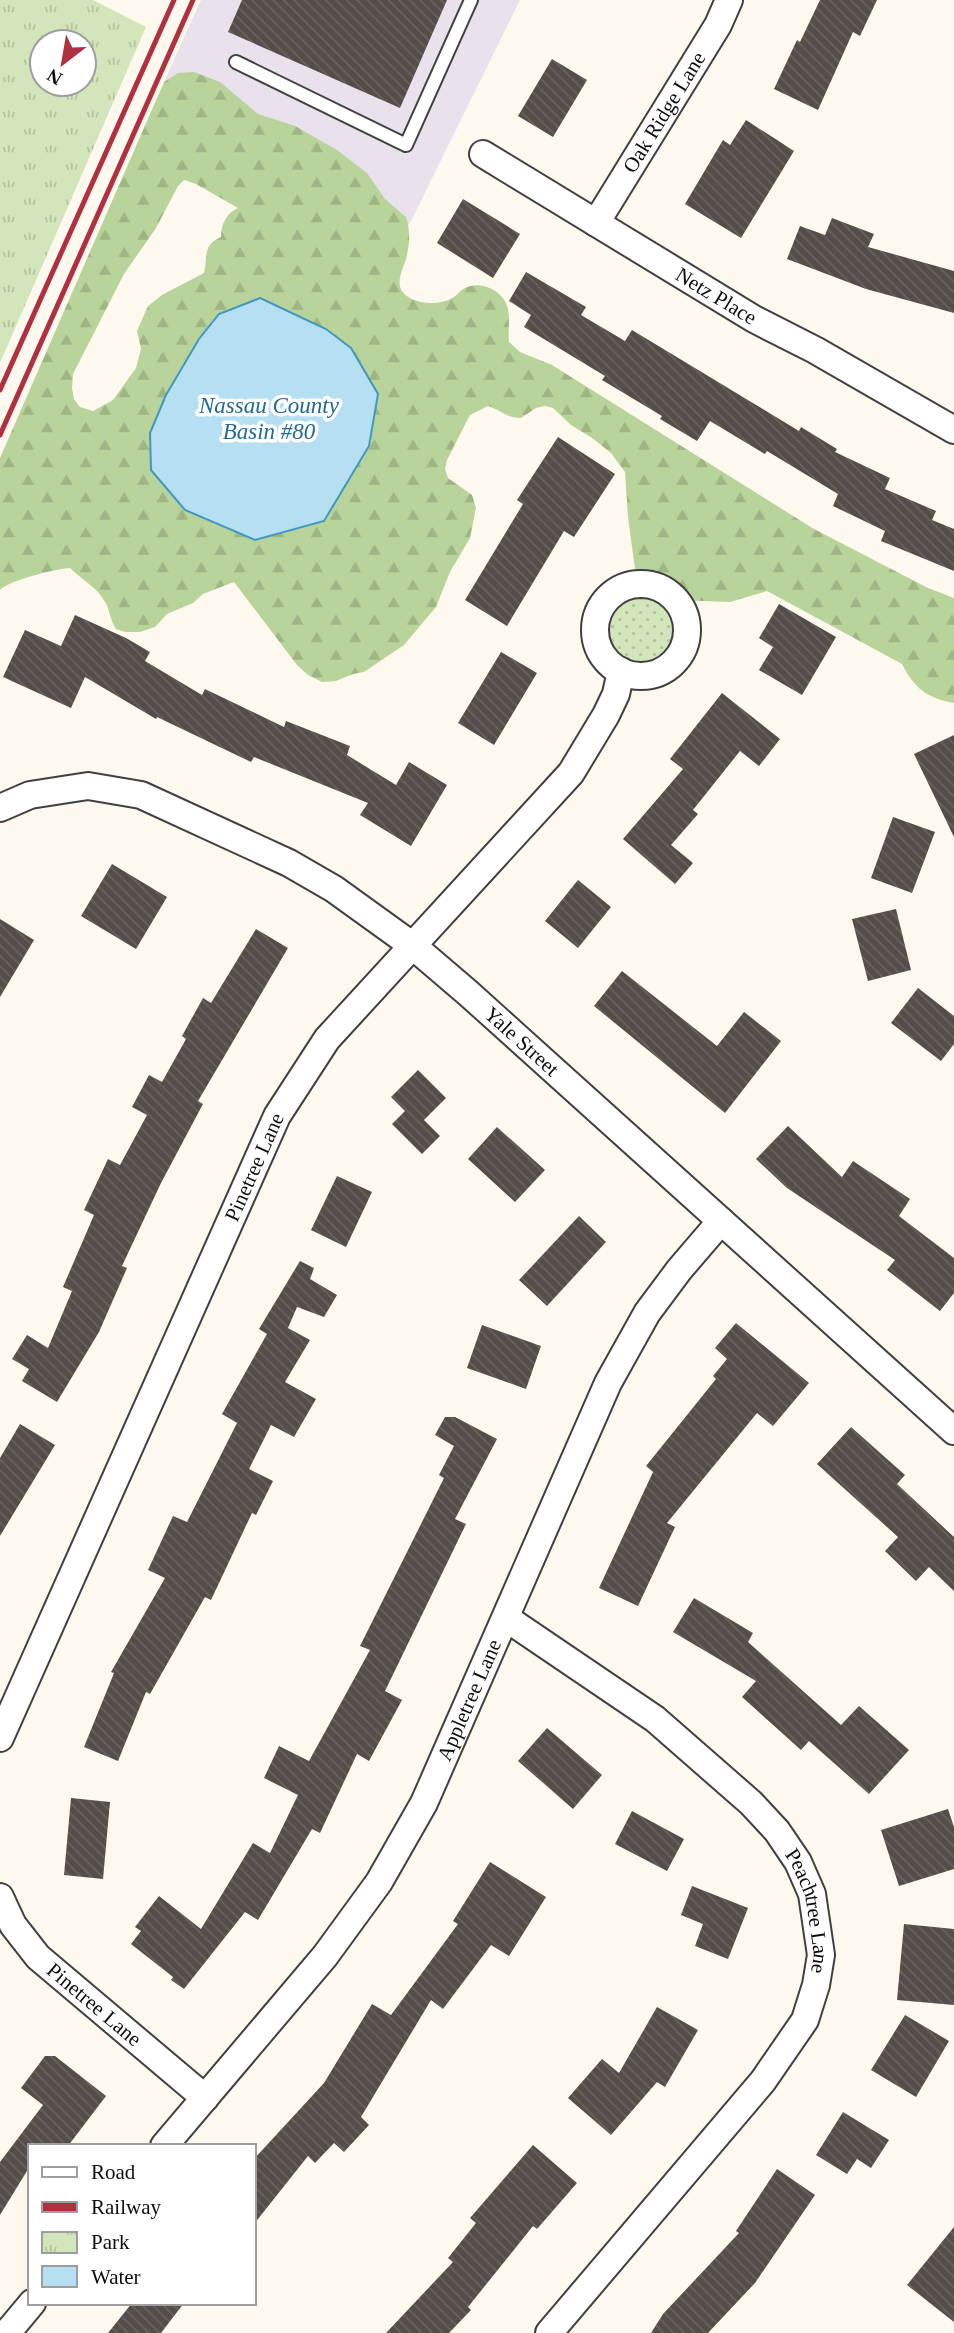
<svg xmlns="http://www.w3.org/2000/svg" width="954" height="2333" font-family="'Times New Roman',serif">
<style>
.industrial{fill:#e9e1eb}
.grass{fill:url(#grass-dots)}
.forest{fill:url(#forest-firs);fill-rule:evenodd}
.park{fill:url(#park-tufts);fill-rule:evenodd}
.water{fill:#b6dff1;stroke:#4398c2;stroke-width:2}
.building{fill:url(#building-back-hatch)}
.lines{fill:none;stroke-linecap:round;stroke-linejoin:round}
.lane-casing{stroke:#404040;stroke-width:16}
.street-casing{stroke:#404040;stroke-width:30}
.lane{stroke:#fff;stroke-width:12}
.street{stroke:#fff;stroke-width:26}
.rail{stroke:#b1303f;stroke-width:5}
.labels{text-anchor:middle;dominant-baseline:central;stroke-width:7;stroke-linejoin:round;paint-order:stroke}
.street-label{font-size:21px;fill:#0d0d0d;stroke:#fff}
.water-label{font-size:23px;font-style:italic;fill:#206a94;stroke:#fff}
</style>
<defs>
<pattern id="grass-dots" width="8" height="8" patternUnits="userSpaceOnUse" patternTransform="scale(1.75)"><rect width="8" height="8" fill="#d3e5ba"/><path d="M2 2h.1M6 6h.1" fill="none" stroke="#b4c39f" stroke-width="1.8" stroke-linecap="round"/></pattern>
<pattern id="forest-firs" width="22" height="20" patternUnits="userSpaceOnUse" patternTransform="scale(1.75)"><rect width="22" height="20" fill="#b9d49b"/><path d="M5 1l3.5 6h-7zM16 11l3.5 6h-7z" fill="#9eb584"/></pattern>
<pattern id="park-tufts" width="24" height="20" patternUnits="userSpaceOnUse" patternTransform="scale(1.75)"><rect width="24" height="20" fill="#d3e5ba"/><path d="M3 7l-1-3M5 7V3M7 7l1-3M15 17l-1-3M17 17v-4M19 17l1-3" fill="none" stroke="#b4c39f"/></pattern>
<pattern id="building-back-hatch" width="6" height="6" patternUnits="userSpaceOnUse" patternTransform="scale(1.75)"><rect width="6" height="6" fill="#544d4a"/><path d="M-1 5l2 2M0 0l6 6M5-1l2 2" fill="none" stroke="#686260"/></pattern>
</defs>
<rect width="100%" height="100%" fill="#fef9ee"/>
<path class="industrial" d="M201 0H520L409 225 164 82Z"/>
<path class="grass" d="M595 630a46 46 0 1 1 92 0a46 46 0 1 1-92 0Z"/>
<path class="forest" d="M194 72 220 82 258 114 295 126 337 150 367 173 385 199 406 217C410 229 410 242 407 255 405 266 395 280 402 291 412 305 439 306 452 298 457 296 460 290 465 288 481 280 504 291 508 309 510 320 508 331 509 342L520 352 552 365 814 529 928 588 954 598V703C927 698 915 689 902 664L767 591 730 602 676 600 665 591 652 585 637 584 628 517 625 472 611 453 592 438 571 425 553 408 545 406 536 408 521 418C506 418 501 410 488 406L470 415 447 460 445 469 448 478 472 495 476 508 470 538 450 572 436 607 404 645 364 672 353 674 336 681 322 682 308 675 297 665 234 582 203 594 193 603 167 614 155 627 140 632H125L116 629C110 620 110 610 105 602 98 588 81 579 70 568 55 569 10 580 0 590V458L164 82 178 73ZM184 180 196 184 238 208C226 213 221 225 221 237 202 245 208 257 204 273L162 295 148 306 137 331 141 349 136 368 113 400 93 411 80 407 74 399 72 388 73 374 124 274 156 228 178 186Z"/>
<path class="park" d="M0 0H93L146 27 0 363ZM42 42H84V84H42Z"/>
<path class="water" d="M260 298 326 329 351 348 378 394 369 446 324 521 255 540 185 510 151 470 150 433 166 395 199 339 219 314Z"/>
<path class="building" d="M242 0H447L400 108 228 32Z
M820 0H877L860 36 853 32 818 110 774 89 797 40 800 42Z
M552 59 587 80 553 137 518 116Z
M746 120 794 151 741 238 685 204 723 140 730 145Z
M463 199 520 234 493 278 437 243Z
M832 218 874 234 868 247 954 271V313L866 289 787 259 800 226 825 235Z
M526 272 586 307 581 315 625 341 632 330 799 431 801 427 837 449 835 452 890 478 885 489 936 511 932 520 954 529V571L881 541 885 531 833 506 838 494 767 451 765 454 710 421 697 441 660 419 662 416 602 380 605 376 524 327 531 315 509 301Z
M558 437 615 474 574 537 564 531 507 626 465 600 523 504 517 500Z
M779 604 836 637 802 695 759 670 773 647 759 638Z
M75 615 126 638 150 652 145 661 202 695 205 689 284 727 286 721 350 746 347 755 396 785 409 762 447 785 411 846 360 815 368 803 254 757 251 762 157 717 156 719 85 677 71 708 3 677 25 630 61 646Z
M501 652 537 673 494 745 458 723Z
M722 693 780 739 759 766 740 751 693 810 698 814 671 845 693 863 675 884 623 839 683 769 670 759Z
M954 735V837L914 754Z
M893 817 935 832 912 893 871 878Z
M112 864 167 897 136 949 81 916Z
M578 880 611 907 578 948 545 921Z
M896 909 911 970 868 981 852 919Z
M0 919 34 940 0 997Z
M256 929 288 948 198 1101 203 1104 161 1183 122 1266 127 1268 99 1332 57 1402 22 1381 29 1369 12 1359 27 1335 48 1348 72 1291 63 1287 94 1215 84 1210 108 1159 120 1165 147 1115 132 1107 149 1075 162 1082 186 1039 182 1036 203 998 211 1003Z
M622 971 717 1046 744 1012 781 1041 725 1113 594 1006Z
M918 988 954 1016V1044L941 1061 891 1023Z
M418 1070 446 1098 424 1120 440 1136 422 1154 392 1124 405 1111 391 1097Z
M788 1126 842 1177 853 1161 910 1199 899 1216 954 1258V1293L940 1311 887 1270 895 1260 787 1188 756 1159Z
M497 1127 545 1170 515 1202 468 1159Z
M337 1176 372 1192 346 1247 311 1230Z
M579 1216 606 1242 547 1306 519 1280Z
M300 1261 314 1268 310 1279 337 1295 324 1317 297 1307 288 1328 310 1340 285 1382 316 1399 294 1437 271 1425 249 1469 273 1481 256 1515 252 1513 211 1600 205 1597 150 1694 146 1692 118 1761 84 1747 114 1673 111 1672 165 1578 148 1570 173 1516 187 1522 237 1423 222 1414 267 1334 259 1329Z
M736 1323 809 1383 773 1426 757 1413 667 1523 675 1527 638 1606 599 1588 653 1472 646 1466 716 1379 713 1376 727 1359 715 1348Z
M482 1325 541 1346 526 1389 467 1368Z
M445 1417H455L497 1439 455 1519 466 1524 385 1691 402 1700 369 1761 357 1754 320 1833 312 1829 258 1920 245 1912 184 1989 171 1980 173 1977 131 1944 141 1931 135 1927 159 1896 201 1929 253 1843 270 1853 298 1795 264 1778 279 1746 309 1761 370 1650 360 1646 444 1478 439 1475 454 1446 435 1435Z
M20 1424 55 1445 0 1536V1458Z
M851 1427 905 1475 897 1484 954 1537V1591L929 1567 916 1581 885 1551 898 1537 817 1464Z
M694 1598 753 1633 748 1642 841 1725 859 1706 909 1750 869 1794 809 1741 801 1750 742 1697 756 1681 673 1632Z
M547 1728 602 1775 573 1809 518 1761Z
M71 1798 110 1802 103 1879 64 1875Z
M948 1809 954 1827V1869L899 1886 881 1830Z
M632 1811 684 1839 667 1871 615 1844Z
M490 1862 546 1897 509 1956 491 1945 443 2009 431 2000 361 2117 369 2125 344 2152 334 2143 315 2163 308 2156 254 2224V2159L324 2083 372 2004 391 2015 458 1924 453 1921Z
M692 1886 748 1908 728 1959 695 1946 703 1924 681 1915Z
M904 1924 954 1929V2005L897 2000Z
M657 2007 698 2030 665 2087 657 2082 611 2135 568 2098 602 2059 619 2073Z
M905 2015 949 2041 916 2097 871 2070Z
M45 2056H55L106 2096 68 2146H30V2166L0 2215V2162L43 2105 21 2088Z
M843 2112 889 2140 871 2168 857 2159 847 2174 816 2155Z
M533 2145 577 2183 537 2229 533 2226 468 2307 471 2310 449 2333H386L453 2262 448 2258 476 2223 470 2218Z
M777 2169 815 2195 755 2283 708 2333H651L663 2314 739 2233 736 2231Z
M954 2227V2322L907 2285Z
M132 2303H184L161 2333H108Z"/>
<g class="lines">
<defs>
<path id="lane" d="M236 62 406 145 471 0"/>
<g id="street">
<path id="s1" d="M483 154 754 319 815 350 954 430"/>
<path id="s2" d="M596 223 718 25 729 0"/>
<circle cx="641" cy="630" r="46"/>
<path id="s3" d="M0 808 30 795 88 786 141 795 289 863 334 889 413 946 468 993 954 1431"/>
<path id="s4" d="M506 1618 655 1719 751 1803 777 1831 798 1862 812 1894 821 1955 816 1985 805 2020 763 2081 549 2333"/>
<path id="s5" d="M0 1738 277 1116 327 1039 571 773 606 715 616 694 621 671"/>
<path id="s6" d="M0 1897 13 1925 38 1957 205 2098"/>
<path id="s7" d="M164 2146 325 1956 379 1882 424 1803 608 1383 647 1313 679 1270 721 1221"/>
<path d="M7 2333 32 2303"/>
</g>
</defs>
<use href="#lane" class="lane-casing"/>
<use href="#street" class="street-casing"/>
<use href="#lane" class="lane"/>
<use href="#street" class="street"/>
<path class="rail" d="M0 390 174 0
M0 435 193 0"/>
</g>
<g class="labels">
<g class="street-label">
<text stroke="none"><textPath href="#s2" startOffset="130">Oak Ridge Lane</textPath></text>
<text stroke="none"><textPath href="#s1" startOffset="273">Netz Place</textPath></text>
<text stroke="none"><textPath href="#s3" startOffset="602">Yale Street</textPath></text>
<text stroke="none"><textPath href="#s5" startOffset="625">Pinetree Lane</textPath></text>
<text stroke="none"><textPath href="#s7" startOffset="544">Appletree Lane</textPath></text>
<text stroke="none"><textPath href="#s4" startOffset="434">Peachtree Lane</textPath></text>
<text stroke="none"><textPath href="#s6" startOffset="145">Pinetree Lane</textPath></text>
</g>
<g class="water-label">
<text x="269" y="405">Nassau County<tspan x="269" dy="26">Basin #80</tspan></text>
</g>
</g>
<rect x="28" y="2144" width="228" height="161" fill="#ffffff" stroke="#9e9e9e" stroke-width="2"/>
<rect x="42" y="2167" width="35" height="10" fill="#ffffff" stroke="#9e9e9e" stroke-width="2"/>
<text x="91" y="2179" font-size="21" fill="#0d0d0d">Road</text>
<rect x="42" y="2202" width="35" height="10" fill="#b1303f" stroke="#9e9e9e" stroke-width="2"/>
<text x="91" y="2214" font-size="21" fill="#0d0d0d">Railway</text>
<rect x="42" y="2232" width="35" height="21" fill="url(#park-tufts)" stroke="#9e9e9e" stroke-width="2"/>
<text x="91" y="2249" font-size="21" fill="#0d0d0d">Park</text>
<rect x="42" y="2266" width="35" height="21" fill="#b6dff1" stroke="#9e9e9e" stroke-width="2"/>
<text x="91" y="2284" font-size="21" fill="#0d0d0d">Water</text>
<g transform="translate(63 63) rotate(211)"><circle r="33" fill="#ffffff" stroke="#9e9e9e" stroke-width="2"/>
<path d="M0-5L12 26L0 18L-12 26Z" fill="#b1303f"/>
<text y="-10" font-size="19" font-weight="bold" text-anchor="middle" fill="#0d0d0d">N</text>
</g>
</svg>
